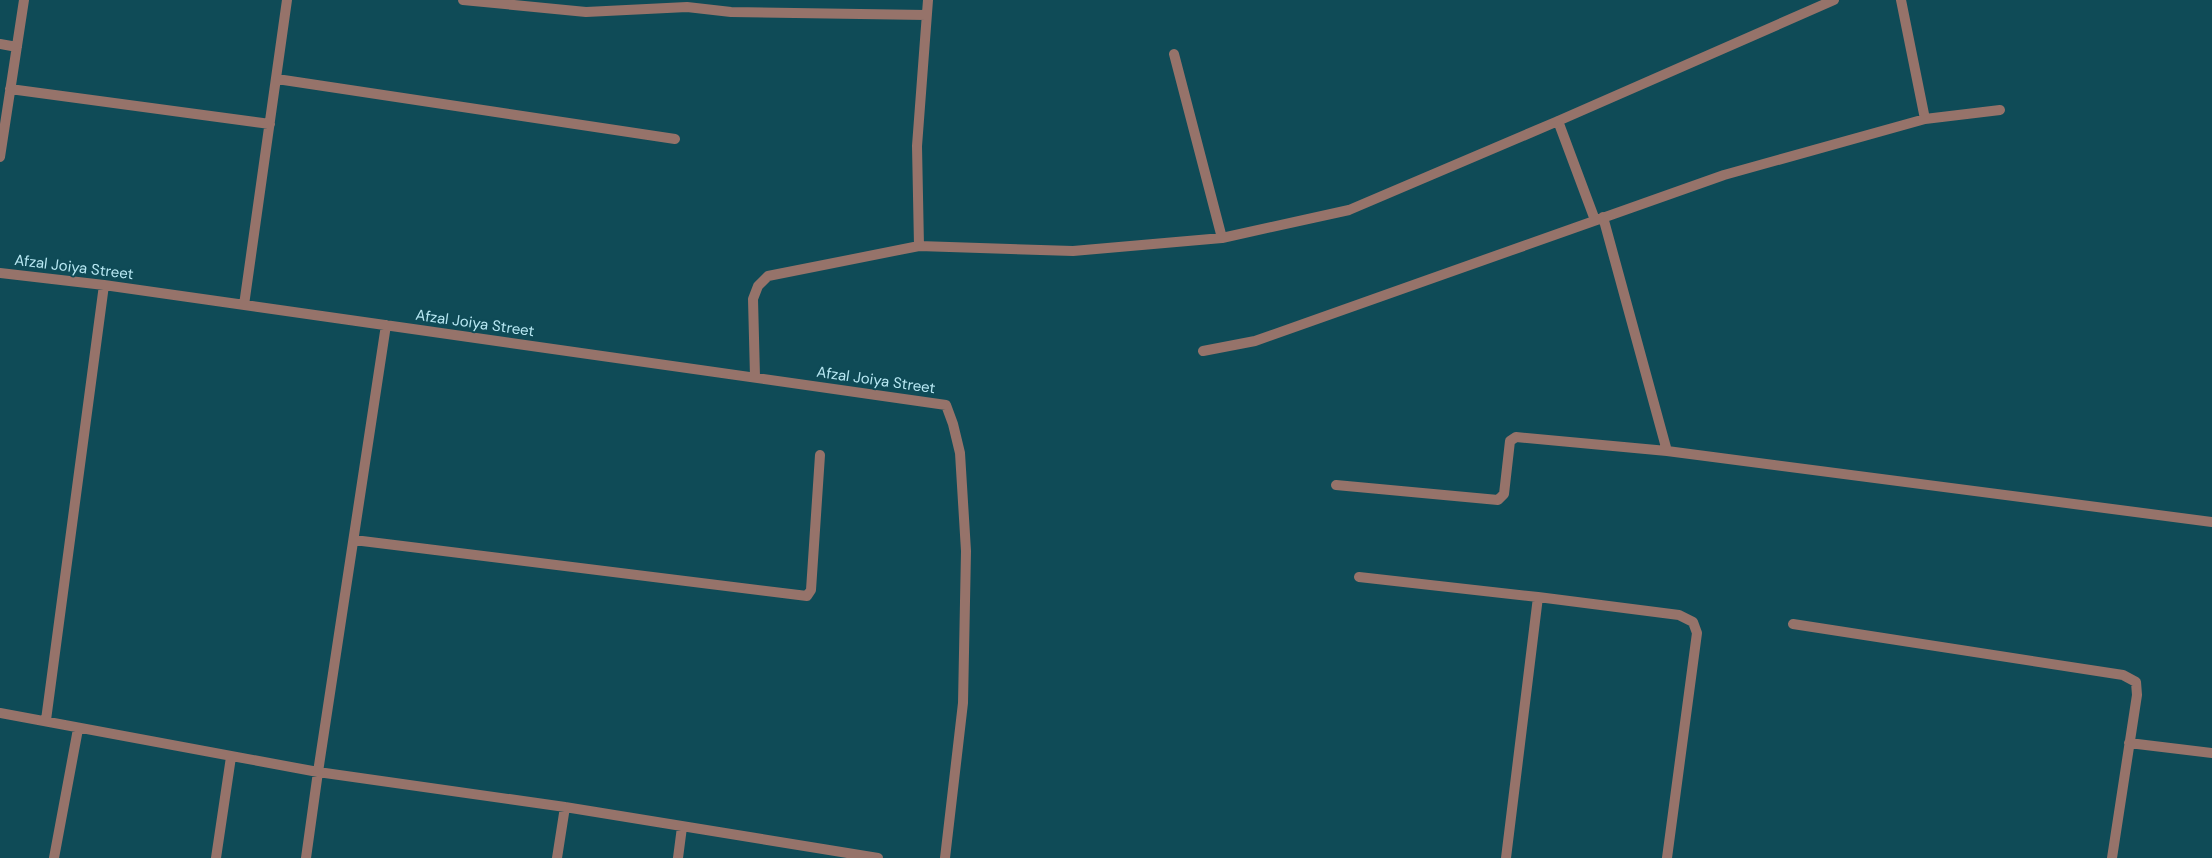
<svg xmlns="http://www.w3.org/2000/svg" width="2212" height="858" font-family="'DM Sans',sans-serif">
<style>
.lines{fill:none;stroke-linecap:round;stroke-linejoin:round}
.minor{stroke:#96736a;stroke-width:10}
.labels{text-anchor:middle;dominant-baseline:central;stroke-width:4;stroke-linejoin:round;paint-order:stroke}
.street-label{font-size:15px;fill:#b8e8f3;stroke:#0f4b57}
</style>
<rect width="100%" height="100%" fill="#0f4b57"/>
<g class="lines">
<path class="minor" d="M463 0 586 12 687 7 731 12 926 15
M1901 0 1925 119
M0 44 17 47
M1174 54 1222 238
M277 79 675 139
M10 89 270 124
M1558 121 1595 220
M0 157 24 0
M1603 217 1667 451
M919 246 917 146 928 0
M0 273 104 285 946 405 953 424 960 453 966 551 963 703 945 858
M244 305 287 0
M1203 351 1255 341 1724 175 1925 119 2000 110
M755 377 753 299 758 286 768 276 919 246 1073 251 1222 238 1349 210 1558 121 1834 0
M1336 485 1498 500 1504 494 1510 441 1516 437 1667 451 2212 522
M354 540 807 596 811 590 820 455
M1359 577 1538 597
M1793 624 2123 675 2136 682 2137 695 2112 858
M0 713 318 772 565 807 878 858
M46 720 104 285
M2129 743 2212 753
M54 858 78 729
M216 858 231 757
M306 858 318 772 386 325
M557 858 565 807
M678 858 682 827
M1506 858 1538 597 1679 615 1693 622 1697 633 1667 858"/>
</g>
<g class="labels">
<g class="street-label">
<text transform="translate(74 267) rotate(7)">Afzal Joiya Street</text>
<text transform="translate(475 323) rotate(8)">Afzal Joiya Street</text>
<text transform="translate(876 380) rotate(8)">Afzal Joiya Street</text>
</g>
</g>
</svg>
